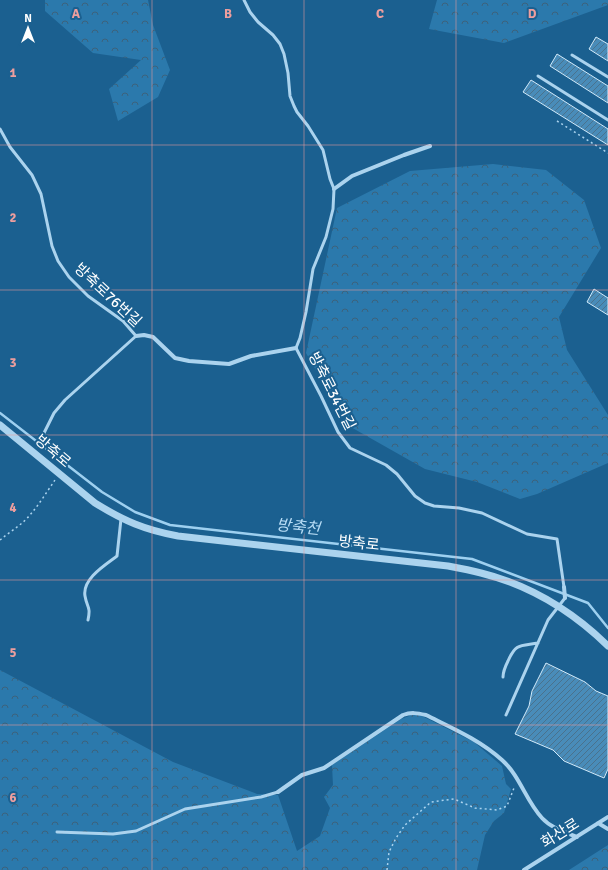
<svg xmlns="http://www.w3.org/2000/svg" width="608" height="870" font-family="Signika,'Noto Sans KR',sans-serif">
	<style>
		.forest { fill: url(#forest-crowns) }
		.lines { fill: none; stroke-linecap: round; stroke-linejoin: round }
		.stream { stroke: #9ed0f0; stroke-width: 2.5 }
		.building { fill: url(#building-hatch); stroke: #d1eafa }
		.path { stroke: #abd3ee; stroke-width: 1.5; stroke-dasharray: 2 3; stroke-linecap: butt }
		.service { stroke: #abd3ee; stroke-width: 3 }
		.minor { stroke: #abd3ee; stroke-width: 4 }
		.tertiary { stroke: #abd3ee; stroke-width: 7 }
		.grid { fill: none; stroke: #ed9e9e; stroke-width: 1; stroke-opacity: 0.55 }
		.labels { text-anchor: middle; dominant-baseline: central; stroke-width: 4; stroke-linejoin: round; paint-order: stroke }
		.street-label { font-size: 15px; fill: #fff; stroke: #1b6090 }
		.water-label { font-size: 16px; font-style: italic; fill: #b7dcf5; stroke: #1b6090 }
		.grid-label { font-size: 13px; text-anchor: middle; font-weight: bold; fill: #ed9e9e; stroke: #1b6090; stroke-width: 4; stroke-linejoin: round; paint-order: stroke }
	</style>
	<defs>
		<pattern id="forest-crowns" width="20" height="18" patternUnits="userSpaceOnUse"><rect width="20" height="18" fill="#2b79ac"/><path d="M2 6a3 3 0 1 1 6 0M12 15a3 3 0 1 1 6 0" fill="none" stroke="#3c627c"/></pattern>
		<pattern id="building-hatch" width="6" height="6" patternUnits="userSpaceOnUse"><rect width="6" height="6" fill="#498cb9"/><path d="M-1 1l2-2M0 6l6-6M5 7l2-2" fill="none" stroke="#4a728d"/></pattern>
	</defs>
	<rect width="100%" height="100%" fill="#1b6090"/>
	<!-- forest -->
	<path class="forest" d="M45,0h103l5,25 17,45 -12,27 -40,24 -9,-32 32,-29 -48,-7 -48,-42z
		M437,0h171v5l-104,38 -75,-14z
		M493,164l53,6 38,30 17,48 -42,69 8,33 41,65v48l-71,31 -17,5 -43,-17 -52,-13 -76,-43 -43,-73 31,-145 73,-37z
		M0,670l173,92 84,32 21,1 19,56 23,-15 10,-28 -6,-11 9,-12 -1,-20 69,-46 11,-4h8l54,27 28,24 4,18 5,5 -7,24 -10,8 -9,14 -8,35h-477z
		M608,845v25h-39z"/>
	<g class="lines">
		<!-- stream -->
		<path class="stream" d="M0,413l102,79 33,20 35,13 302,34 116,44 20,25"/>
	</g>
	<!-- building -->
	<path class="building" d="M596,37l12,7v17l-19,-12z
		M557,54l51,32v17l-58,-37z
		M531,80l77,49v16l-85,-53z
		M594,289l14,9v17l-21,-13z
		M546,663l39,19 11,9 12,5v73l-4,9 -40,-17 -11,-11 -38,-16 14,-28 3,-15z"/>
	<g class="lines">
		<!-- path -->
		<path class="path" d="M557,121l51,32
			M0,540c7,-6 15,-11 22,-17 12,-10 24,-30 33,-43
			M387,870l2,-18 7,-14 9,-13 26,-23 23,-3 21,9 22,2 10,-4 7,-18"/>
		<!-- service -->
		<path class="service" d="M244,0l6,12 8,10 15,13 7,9 4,10 4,19 2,23 4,10 3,6 11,14 15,24 7,29 4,10 -1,20 -7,28 -13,32 -7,43 -6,26 -4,10 25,48 17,36 12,16 36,17 11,9 18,22 10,7 9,3 25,2 23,5 45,21 30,5 7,48
			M572,55l36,22
			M538,76l70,44
			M0,129l10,18 22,28 9,19 11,52 6,15 11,16 19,19 35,25 13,15 -71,64 -11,13 -13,26
			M88,620c3,-14 -1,-12 -3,-24 -3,-17 20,-31 32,-40l4,-37
			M503,677c0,-6 2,-10 5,-16 8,-18 12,-15 30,-18
			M506,715l42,-95 17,-22
			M57,832l56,2 23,-3 49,-22 76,-12 17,-5"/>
		<!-- minor -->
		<path class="minor" d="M334,189l18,-13 52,-21 26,-9
			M136,336l8,-1 9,2 22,21 14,3 40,3 22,-8 45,-8
			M38,446l3,-7
			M564,587l1,11
			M278,792l24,-17 22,-7 79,-53c8,-3 14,-2 23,0 26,13 54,25 76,45 18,16 24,41 40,58 9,10 23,14 35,19
			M598,823l10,6
			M524,870l84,-53"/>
		<!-- tertiary -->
		<path class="tertiary" d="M0,425l95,78c29,18 50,27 83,33l270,30c11,2 22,4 33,7 48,12 92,39 127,73"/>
	</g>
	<!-- grid -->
	<path class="grid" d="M152,0v870M304,0v870M456,0v870M0,145h608M0,290h608M0,435h608M0,580h608M0,725h608"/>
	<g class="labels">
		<!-- street labels -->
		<g class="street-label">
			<text transform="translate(108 295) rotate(43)">방축로76번길</text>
			<text transform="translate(332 391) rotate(63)">방축로34번길</text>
			<text transform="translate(53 451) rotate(40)">방축로</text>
			<text transform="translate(359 543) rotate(6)">방축로</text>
			<text transform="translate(560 833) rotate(-32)">화산로</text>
		</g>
		<!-- water labels -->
		<g class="water-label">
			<text transform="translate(298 527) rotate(6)">방축천</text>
		</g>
	</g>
	<g class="grid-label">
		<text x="76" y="18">A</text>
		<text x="228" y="18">B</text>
		<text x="380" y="18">C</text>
		<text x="532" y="18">D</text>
		<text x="13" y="77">1</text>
		<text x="13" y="222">2</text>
		<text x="13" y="367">3</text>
		<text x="13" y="512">4</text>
		<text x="13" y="657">5</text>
		<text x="13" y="802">6</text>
	</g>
	<!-- north arrow -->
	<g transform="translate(28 28)" stroke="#1b6090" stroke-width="3" paint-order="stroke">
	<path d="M0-3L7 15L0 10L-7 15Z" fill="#ffffff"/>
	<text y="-6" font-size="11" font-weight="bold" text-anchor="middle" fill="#ffffff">N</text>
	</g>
</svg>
